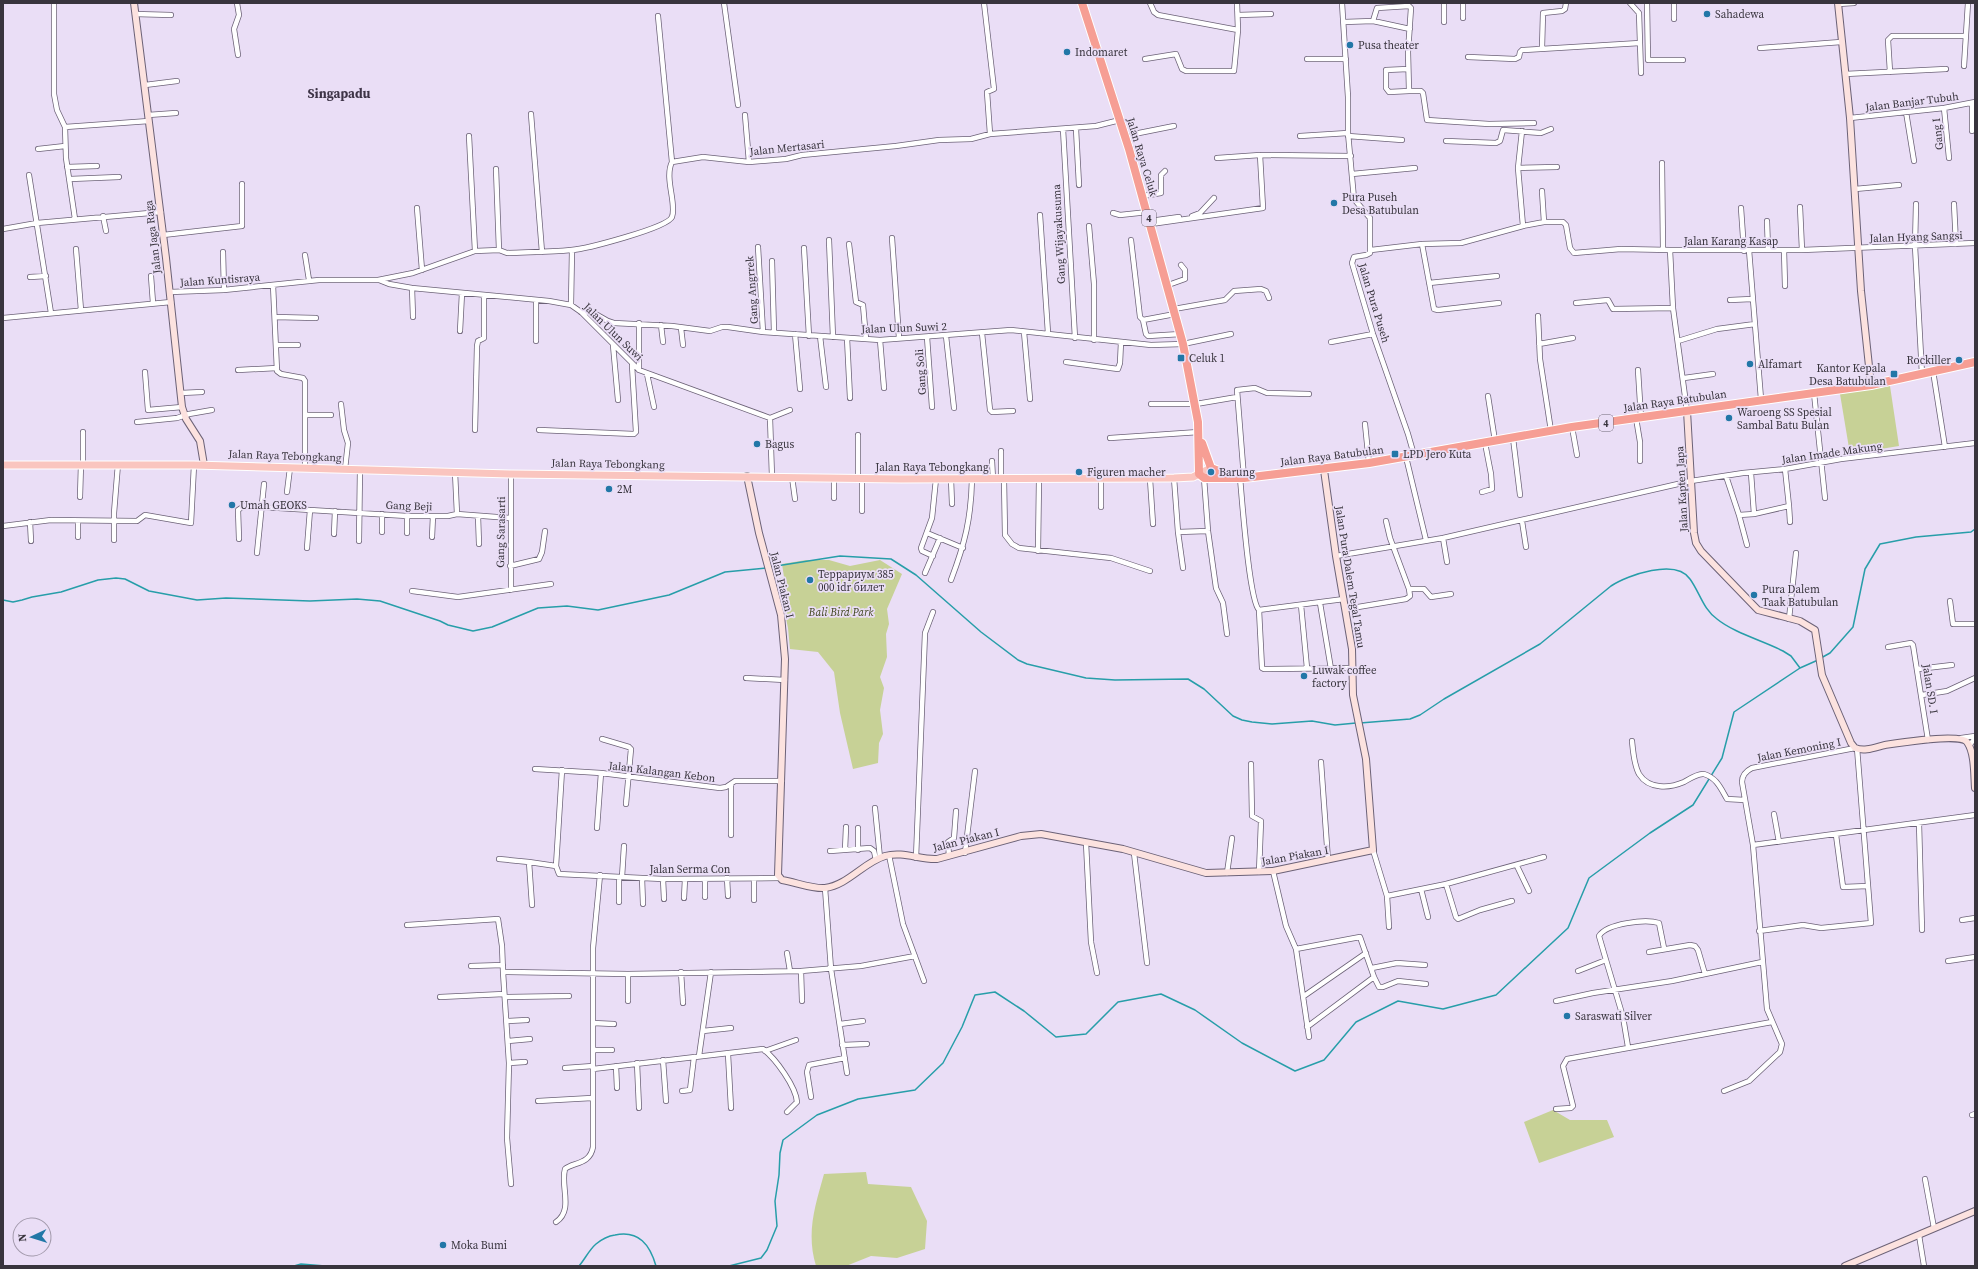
<svg xmlns="http://www.w3.org/2000/svg" width="1978" height="1269" font-family="'Source Serif 4',serif">
	<style>
		.green { fill: #c7d196 }
		.lines { fill: none; stroke-linecap: round; stroke-linejoin: round }
		.stream { stroke: #279ea9; stroke-width: 1.5 }
		.street-casing { stroke: #6c6277; stroke-width: 6 }
		.secondary-casing { stroke: #6c6277; stroke-width: 8 }
		.primary-casing { stroke: #fff; stroke-width: 9 }
		.highway-casing { stroke: #fff; stroke-width: 10 }
		.street { stroke: #fff; stroke-width: 4.5 }
		.secondary { stroke: #fce2df; stroke-width: 6 }
		.primary { stroke: #fac5bf; stroke-width: 7 }
		.highway { stroke: #f69e94; stroke-width: 8 }
		.poi-dot { fill: #2277a7; stroke: #eadef6; stroke-width: 1.5 }
		.labels { text-anchor: middle; dominant-baseline: central; stroke-width: 3.5; stroke-linejoin: round; paint-order: stroke }
		.shield { fill: #eadef6; stroke: #6d6774; stroke-width: 1 }
		.shield-label { font-size: 10px; font-weight: bold; fill: #38343d }
		.poi-label { font-size: 11px; fill: #38343d; stroke: #eadef6; text-anchor: start }
		.street-label { font-size: 11px; fill: #38343d; stroke: #eadef6 }
		.park-label { font-size: 11px; font-style: italic; fill: #3d431a; stroke: #eadef6 }
		.quarter-label { font-size: 13px; font-weight: bold; fill: #3d3346; stroke: #eadef6 }
	</style>
	<rect width="100%" height="100%" fill="#eadef6"/>
	<!-- green -->
	<path class="green" d="M1890,386l9,60 -49,8 -10,-60z
		M806,560h23l21,6 30,-6 22,14 -15,35 2,15 -3,10 1,23 -7,20 4,11 -4,22 3,24 -4,9 -1,20 -25,6 -13,-56 -6,-41 -16,-20 -28,-3 -2,-21 -10,-49 6,-2 -2,-13z
		M1553,1110l17,10h37l7,17 -75,26 -15,-41z
		M866,1172l2,12 43,3 16,34 -2,28 -28,9 -26,-2 -25,10h-30c-10,-33 -1,-60 8,-92z"/>
	<g class="lines">
		<!-- stream -->
		<path class="stream" d="M770,567l70,-11 51,3 25,16 65,57 37,28 9,4 59,14 29,2 73,-1 16,10 29,27 9,4 10,2 20,2 40,-3 23,4 21,-2
			M3,600l10,2 9,-2 10,-3 29,-5 37,-12 18,-2 9,1 24,12 48,9 29,-2 84,3 47,-2 23,2 60,20 8,4 25,6 19,-4 46,-19 29,-2 31,4 71,-15 56,-23 41,-4
			M1821,658l9,-5 23,-26 12,-58 15,-25 36,-7 55,-5 4,-3
			M1360,723l50,-4 10,-4 24,-16 96,-55 71,-58c17,-11 65,-28 79,-7 10,14 13,30 27,40 17,14 47,22 66,32l8,5 9,12
			M294,1266l7,-2 24,2
			M579,1266c6,-7 10,-16 17,-22 6,-5 12,-8 19,-9 24,-5 35,10 41,31
			M729,1266l32,-8 6,-8 10,-24 -2,-25 4,-26 1,-22 3,-13 34,-25 41,-16 57,-9 28,-27 19,-36 13,-32 20,-3 29,19 32,26 30,-3 32,-32 43,-8 34,16 47,33 53,28 29,-11 32,-38 42,-21 45,8 53,-14 72,-67 21,-50 61,-45 43,-28 29,-47 12,-46 66,-44 18,-8"/>
		<!-- street casing -->
		<g class="street-casing">
			<path id="street" d="M54,3v91l3,16 8,17 1,31 9,61
				M237,3l2,12 -5,14 4,26
				M724,3l14,102
				M984,3l10,86 -7,3 3,42
				M1150,3l4,9 4,3 80,15
				M1342,3l6,94v36l6,66 16,19v35l-4,2 -12,2 -2,6 21,71 35,100 6,21
				M1444,3v19
				M1463,3v15
				M1630,3l9,10 2,60
				M1647,3l1,57h35
				M1838,4l16,-1
				M135,14l36,1
				M1238,15l33,-1
				M1674,19v-16
				M1373,21l4,-13 32,-2 2,2 -3,44 1,39h12l2,2 4,27 62,4 45,-1
				M1344,22l29,-1 37,8
				M1542,48l1,-35 19,-2 3,-2 1,-6
				M1760,48l81,-6
				M1468,57l47,2 4,-2 1,-5 2,-2 118,-7
				M1145,59l31,-5 6,15 4,2h48l4,-41 -1,-27
				M1307,59h39
				M1964,66l4,-63
				M1408,69l-22,1v18l3,4 20,-1
				M1890,72l-2,-32 4,-4h73
				M1845,74l101,-5
				M145,85l32,-4
				M1972,103v28
				M1944,108l5,50
				M1906,112l8,49
				M531,114l11,138
				M148,115l28,-2
				M745,115l4,47
				M1850,118l94,-10 31,-6
				M65,127l84,-6
				M1063,129l12,209
				M1076,129l3,56
				M1522,131l-4,37 5,58
				M469,136l6,115
				M1300,136l48,-3
				M1348,136l54,4
				M1126,138l13,-5 35,-7
				M1446,141l50,2 4,-2 3,-11 38,3 10,-4
				M38,149l27,-3
				M1217,158l43,-3
				M672,162l31,-5 46,5 37,-3 16,-4 94,-9 43,-6 32,-1 19,-5 106,-8 24,-6
				M1662,163l1,86
				M67,167l30,-1
				M1518,168l39,-1
				M496,169l3,81
				M1352,174l63,-6
				M29,175l22,138
				M70,179l49,-2
				M1855,189l44,-4
				M1542,191l2,31
				M1143,196l18,-3v-18l4,-4
				M1916,204l-1,42 7,128
				M1954,204l2,40
				M1800,207l2,43
				M417,208l5,62
				M1741,208l3,43
				M1113,213l7,2 28,-3
				M1040,215l8,118
				M103,216l3,15
				M1192,216l8,-3 14,-15
				M1150,221l29,-4
				M1767,221l1,28
				M1151,224l112,-16 -3,-53 91,1
				M1089,226l5,58v56
				M3,229l34,-6 124,-11
				M163,235l79,-9v-42
				M892,238l7,100
				M829,240l4,97
				M1131,240l9,77 3,3 32,-6
				M849,244l7,58 7,3 3,34
				M1422,244l12,65 4,1 61,-7
				M758,247l5,85
				M804,248l5,88
				M76,249l5,61
				M1371,250l51,-6 39,-1 62,-17 21,-4h19l3,3 4,23 4,5 47,-4 49,1
				M1749,250l12,149
				M1784,250l1,36
				M223,252l1,38
				M305,255l4,25
				M772,261l2,71
				M151,276l2,27
				M30,277l16,-1
				M379,280l10,4 23,4 137,13 22,4 10,7 58,58 131,48
				M1429,283l68,-7
				M1171,284l14,-5v-9l-4,-5
				M273,285l4,86 4,3 22,4 2,3v87
				M412,288l1,29
				M170,292l54,-2 95,-10h59l35,-7 62,-22 24,-1 8,3c21,-1 43,-1 64,-3 15,-1 96,-22 101,-33 5,-13 -8,-39 0,-55l-14,-146
				M536,300v41
				M1730,300l22,-1
				M1576,303l32,-3 5,9 60,-1
				M571,305l1,-55
				M1174,309l51,-9 9,-9 27,-2 5,2 3,7
				M581,312c20,-1 18,8 33,11l58,3 38,5 12,-4h6l35,5 117,8 131,-10 140,15 32,-1 48,-10
				M1538,316l2,43 11,72
				M275,317l41,1
				M3,318l168,-16
				M1143,320l3,14 2,2 33,-2
				M639,323v47
				M661,325l2,17
				M681,328l2,17
				M460,331l2,-38
				M1024,332l6,67
				M982,333l8,77 2,2 21,-1
				M795,334l5,55
				M820,336l6,51
				M946,336l8,72
				M927,337l5,70
				M847,338l3,60
				M880,340l4,48
				M1678,341l39,-12 38,-5
				M1331,342l42,-8
				M1539,344l34,-6
				M276,345h22
				M613,345l5,55
				M1066,362l52,7 2,-6 1,-21
				M238,370l39,-2
				M1638,370l3,48
				M1933,371l12,76
				M145,372l3,38 34,-3
				M647,374l7,33
				M1684,378l29,-4
				M181,393l21,-1
				M1814,393l11,105
				M1488,396l7,45
				M341,404l3,26 4,13 -3,26
				M1151,404h45l41,-7
				M1687,411l-14,-103 -3,-58h132l173,-7
				M306,415h25
				M770,418l2,59
				M770,418l20,-8
				M1636,418l4,24v19
				M137,422l40,-4 12,-4 23,-4
				M1365,424l4,39
				M1572,427l5,28
				M475,430l2,-84 1,-5 6,-3v-42
				M539,430l95,4 2,-2 -4,-67
				M83,432v32
				M1110,438l89,-6
				M1513,438l7,57
				M1406,457l20,83
				M992,461l1,18
				M455,472l2,42
				M1751,473l3,41
				M1726,476l13,39 15,-1 35,-8 -4,-37
				M792,477l3,22
				M834,477v21
				M858,478v-43
				M1174,478l4,54 5,36
				M1204,478l4,53 8,57 7,15 4,31
				M1240,478c2,20 9,122 19,132l3,58 2,1 89,-1
				M1244,478l-7,-88 18,-2 12,5 42,1
				M951,479l1,25
				M1001,479v-28
				M1004,479l1,56 7,9 7,4 92,10 39,13
				M1101,479v28
				M1150,479l3,45
				M287,492l3,-24
				M1482,492l10,-3 -1,-15 -6,-31
				M80,497l1,-33
				M1789,506l1,16
				M862,511v-33
				M382,514v18
				M1739,515l8,30
				M478,516l1,28
				M1522,521l4,26
				M30,522l1,19
				M3,526l48,-6 86,1 8,-6 46,8 3,-58
				M1178,532l30,-1
				M407,533v-17
				M927,533l36,15
				M334,534l1,-23
				M78,537v-16
				M432,537l1,-21
				M1443,538l4,24
				M239,539l-1,-29 6,-4 163,10h41l9,-2 53,4
				M114,540v-27l4,-49
				M359,541l1,-72
				M307,548l3,-38
				M1038,551l1,-72
				M257,553l7,-69
				M933,556l-11,-5 -1,-3 11,-30 4,-39
				M1336,556l107,-18 248,-57 52,-8 42,-4 56,-10 134,-16
				M510,566l29,-7 3,-7 3,-21
				M925,573l15,-35
				M951,580c14,-37 20,-61 21,-101
				M1409,589h15l7,8 20,-3
				M511,590v-116
				M412,591l46,6 93,-13
				M1950,601l3,23h22
				M1320,603l11,66
				M1301,605l6,63
				M1346,609l60,-10 4,-3 -1,-7 -19,-51 -4,-17
				M1259,610l85,-11
				M1789,619l7,-66
				M1888,647l23,-4 2,2 15,95
				M1918,669l34,-4
				M746,678l39,2
				M1922,695l25,-4 28,-13
				M1961,738l14,-2
				M602,739l27,8 2,2 -5,55
				M1632,741c1,10 2,24 7,33 10,16 31,14 45,8 5,-3 14,-9 20,-8 13,4 17,15 23,25l18,1
				M1969,746l6,-8
				M1321,762l7,98
				M1251,764l1,52 9,5 -2,51
				M535,769l66,4 119,15 6,-1 9,-6h47
				M562,770l-6,96 3,8 104,5 117,-1
				M731,784v51
				M875,808l5,50
				M1774,814l5,28
				M1919,823l3,107
				M597,828l4,-55
				M858,828v22
				M1836,835l7,52 25,-1
				M1086,843l5,99 6,31
				M1753,845l222,-30
				M845,850l1,-23
				M1373,850l14,46 2,31
				M830,851l40,-3 4,3 2,9
				M965,853l10,-82
				M1134,853l13,110
				M889,855l14,69 21,57
				M949,856l-1,-14 6,-4 2,-27
				M916,858l9,-225 8,-21
				M499,859l30,3
				M1517,866l12,25
				M1273,871l13,55 10,23 13,88
				M1227,873l5,-35
				M622,877l2,-31
				M642,878l1,26
				M727,878l1,18
				M663,879l1,20
				M705,879v18
				M754,879v21
				M1446,884l10,33 2,2 22,-9 32,-9
				M825,888l6,81 16,104
				M1421,889l7,28
				M1387,896l59,-12 98,-27
				M684,898l1,-19
				M619,902v-25
				M532,905l-3,-43 27,4
				M1962,920l13,-2
				M407,925l91,-6 4,27 1,26
				M1759,931l44,-6 18,3 50,-5 -14,-175
				M1296,949l64,-12 14,40 5,10h4l15,-6 28,3
				M1649,952l41,-7 5,1 3,4 7,24
				M787,953l3,18
				M1606,960l-7,-24c8,-13 47,-17 60,-13l5,25
				M1948,961l27,-4
				M471,966l32,-1
				M1372,968l25,-5 28,2
				M801,971l1,30
				M1578,971l28,-11 17,57 5,30
				M681,972l2,31
				M628,974v27
				M1304,996l62,-43
				M440,997l64,-3
				M505,997l64,-1
				M1556,1001l37,-8 79,-12 90,-19
				M507,1021l20,-1
				M593,1023l21,1
				M840,1024l23,-3
				M1307,1027l67,-50
				M703,1031l28,-3
				M508,1041l22,-2
				M842,1045l25,-1
				M594,1050h18
				M765,1051l31,-11
				M728,1054l3,54
				M699,1056l12,-84
				M663,1060l3,41
				M509,1063l16,-1
				M637,1063l2,45
				M616,1066l1,22
				M565,1068l28,-2
				M593,1069l170,-20c13,10 33,38 34,53l-10,10
				M682,1091l8,-1 4,-33
				M1724,1091l25,-10 31,-29 2,-8 -15,-35 -14,-164 -11,-63c0,-7 4,-11 10,-14l103,-20
				M811,1097l-4,-25 2,-7 36,-7
				M538,1101l54,-3
				M1556,1109l15,-1 2,-2 -10,-40 4,-7 205,-37
				M1972,1115l3,-1
				M1925,1179l9,49
				M511,1184l-4,-46 2,-75 -6,-91 125,2 173,-3 60,-5 54,-10
				M556,1222c18,-12 4,-36 9,-53 8,-7 25,-4 28,-22v-199l7,-73
				M1919,1235l5,31"/>
		</g>
		<!-- secondary casing -->
		<g class="secondary-casing">
			<path id="secondary" d="M134,3l32,255 16,149 4,12 14,22 4,24
				M1838,3l12,115 11,173 10,94
				M1687,411l7,122 2,10 5,8 57,59 42,11 15,9 7,45 29,68 4,5c10,4 21,-1 30,-3 13,-2 76,-12 82,-3 8,11 7,33 8,46
				M747,476l12,57 22,82 4,44 -7,216 4,5c13,2 30,9 43,8 23,-3 39,-26 60,-32 18,-5 35,4 52,3l84,-23 20,-2 82,15 83,24 67,-2 100,-21 -7,-91 -13,-64 -1,-46 -16,-93 -12,-86
				M1845,1266l130,-55"/>
		</g>
		<!-- primary casing -->
		<g class="primary-casing">
			<path id="primary" d="M3,465h191l317,9 390,5 273,-1 19,-1 18,-9"/>
		</g>
		<!-- highway casing -->
		<g class="highway-casing">
			<path id="highway" d="M1082,3l47,146 54,195 15,78 1,52 5,4h40l125,-15 203,-36 299,-42 104,-23
				M1202,443l9,25 20,8"/>
		</g>
		<!-- street -->
		<use href="#street" class="street"/>
		<!-- secondary -->
		<use href="#secondary" class="secondary"/>
		<!-- primary -->
		<use href="#primary" class="primary"/>
		<!-- highway -->
		<use href="#highway" class="highway"/>
	</g>
	<!-- markers -->
	<g class="poi-dot">
		<circle cx="1707" cy="14" r="4"/>
		<circle cx="1350" cy="45" r="4"/>
		<circle cx="1067" cy="52" r="4"/>
		<circle cx="1334" cy="203" r="4"/>
		<rect x="1177" y="354" width="8" height="8" rx="2"/>
		<circle cx="1959" cy="360" r="4"/>
		<circle cx="1750" cy="364" r="4"/>
		<rect x="1890" y="370" width="8" height="8" rx="2"/>
		<circle cx="1729" cy="418" r="4"/>
		<circle cx="757" cy="444" r="4"/>
		<rect x="1391" y="450" width="8" height="8" rx="2"/>
		<circle cx="1079" cy="472" r="4"/>
		<circle cx="1211" cy="472" r="4"/>
		<circle cx="609" cy="489" r="4"/>
		<circle cx="232" cy="505" r="4"/>
		<circle cx="810" cy="580" r="4"/>
		<circle cx="1754" cy="595" r="4"/>
		<circle cx="1304" cy="676" r="4"/>
		<circle cx="1567" cy="1016" r="4"/>
		<circle cx="443" cy="1245" r="4"/>
	</g>
	<g class="labels">
		<!-- shield labels -->
		<g class="shield">
			<rect x="1142" y="210" width="14" height="16" rx="3"/>
			<rect x="1599" y="415" width="14" height="16" rx="3"/>
		</g>
		<g class="shield-label">
			<text x="1149" y="218">4</text>
			<text x="1606" y="423">4</text>
		</g>
		<!-- poi labels -->
		<g class="poi-label">
			<text x="1715" y="14">Sahadewa</text>
			<text x="1358" y="45">Pusa theater</text>
			<text x="1075" y="52">Indomaret</text>
			<text x="1342" y="197">Pura Puseh<tspan x="1342" dy="13">Desa Batubulan</tspan></text>
			<text x="1189" y="358">Celuk 1</text>
			<text x="1951" y="360" text-anchor="end">Rockiller</text>
			<text x="1758" y="364">Alfamart</text>
			<text x="1886" y="368" text-anchor="end">Kantor Kepala<tspan x="1886" dy="13">Desa Batubulan</tspan></text>
			<text x="1737" y="412">Waroeng SS Spesial<tspan x="1737" dy="13">Sambal Batu Bulan</tspan></text>
			<text x="765" y="444">Bagus</text>
			<text x="1403" y="454">LPD Jero Kuta</text>
			<text x="1087" y="472">Figuren macher</text>
			<text x="1219" y="472">Barung</text>
			<text x="617" y="489">2M</text>
			<text x="240" y="505">Umah GEOKS</text>
			<text x="818" y="574">Террариум 385<tspan x="818" dy="13">000 idr билет</tspan></text>
			<text x="1762" y="589">Pura Dalem<tspan x="1762" dy="13">Taak Batubulan</tspan></text>
			<text x="1312" y="670">Luwak coffee<tspan x="1312" dy="13">factory</tspan></text>
			<text x="1575" y="1016">Saraswati Silver</text>
			<text x="451" y="1245">Moka Bumi</text>
		</g>
		<!-- street labels -->
		<g class="street-label">
			<text transform="translate(1912 102) rotate(-7)">Jalan Banjar Tubuh</text>
			<text transform="translate(1938 134) rotate(-96)">Gang I</text>
			<text transform="translate(787 148) rotate(-6)">Jalan Mertasari</text>
			<text transform="translate(1142 157) rotate(73)">Jalan Raya Celuk</text>
			<text transform="translate(1059 234) rotate(-93)">Gang Wijayakusuma</text>
			<text transform="translate(153 237) rotate(-97)">Jalan Jaga Raga</text>
			<text transform="translate(1916 237) rotate(-2)">Jalan Hyang Sangsi</text>
			<text x="1731" y="241">Jalan Karang Kasap</text>
			<text transform="translate(220 280) rotate(-4)">Jalan Kuntisraya</text>
			<text transform="translate(752 290) rotate(-94)">Gang Angrrek</text>
			<text transform="translate(1374 303) rotate(73)">Jalan Pura Puseh</text>
			<text transform="translate(904 328) rotate(-2)">Jalan Ulun Suwi 2</text>
			<text transform="translate(613 332) rotate(44)">Jalan Ulun Suwi</text>
			<text transform="translate(921 372) rotate(-94)">Gang Soli</text>
			<text transform="translate(1675 401) rotate(-8)">Jalan Raya Batubulan</text>
			<text transform="translate(1832 453) rotate(-8)">Jalan Imade Makung</text>
			<text transform="translate(285 456) rotate(2)">Jalan Raya Tebongkang</text>
			<text transform="translate(1332 456) rotate(-7)">Jalan Raya Batubulan</text>
			<text transform="translate(608 464) rotate(1)">Jalan Raya Tebongkang</text>
			<text x="932" y="467">Jalan Raya Tebongkang</text>
			<text transform="translate(1682 489) rotate(-93)">Jalan Kapten Japa</text>
			<text transform="translate(409 506) rotate(2)">Gang Beji</text>
			<text transform="translate(501 532) rotate(-89)">Gang Sarasarti</text>
			<text transform="translate(1350 577) rotate(81)">Jalan Pura Dalem Tegal Tamu</text>
			<text transform="translate(782 585) rotate(76)">Jalan Piakan I</text>
			<text transform="translate(1930 689) rotate(81)">Jalan SD. I</text>
			<text transform="translate(1799 750) rotate(-11)">Jalan Kemoning I</text>
			<text transform="translate(662 772) rotate(7)">Jalan Kalangan Kebon</text>
			<text transform="translate(966 840) rotate(-14)">Jalan Piakan I</text>
			<text transform="translate(1295 856) rotate(-10)">Jalan Piakan I</text>
			<text x="690" y="869">Jalan Serma Con</text>
		</g>
		<!-- park labels -->
		<g class="park-label">
			<text x="841" y="612">Bali Bird Park</text>
		</g>
		<!-- quarter labels -->
		<g class="quarter-label">
			<text x="339" y="93">Singapadu</text>
		</g>
	</g>
	<!-- border -->
	<rect width="1978" height="1269" fill="none" stroke="#38343d" stroke-width="8"/>
	<!-- north arrow -->
	<g transform="translate(32 1237) rotate(266)"><circle r="19" fill="#eadef6" stroke="#a39aac"/>
	<path d="M0-3L7 15L0 10L-7 15Z" fill="#2277a7"/>
	<text y="-6" font-size="11" font-weight="bold" text-anchor="middle" fill="#38343d">N</text>
	</g>
</svg>
